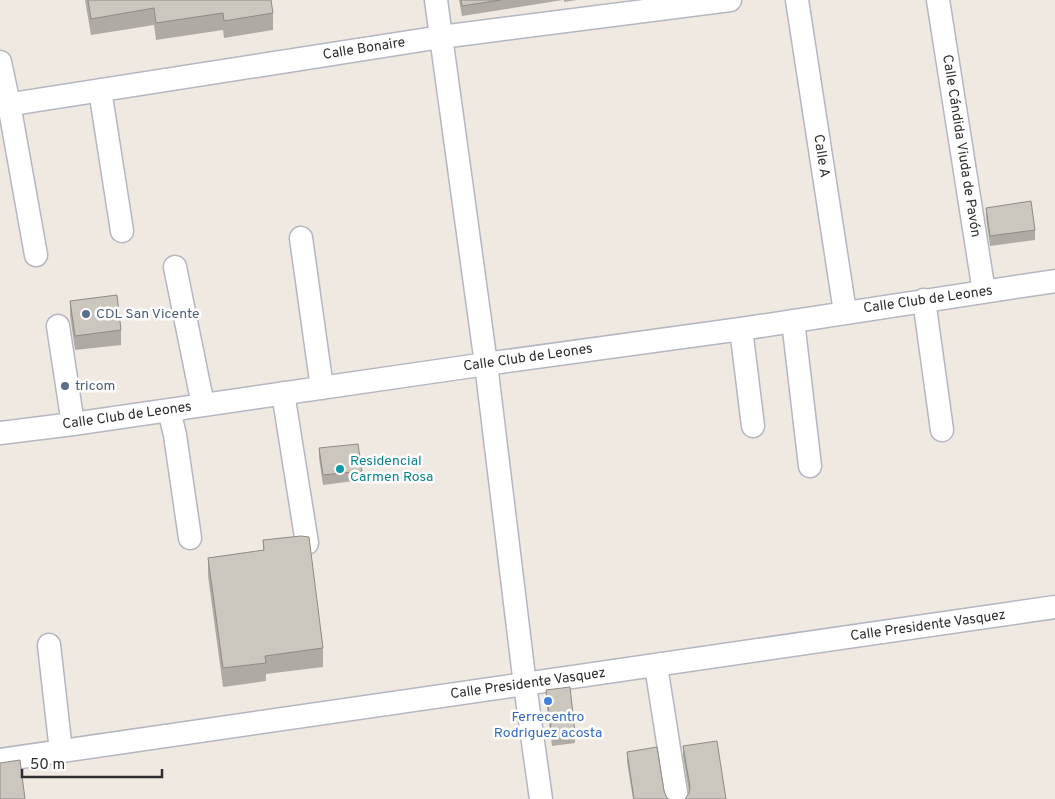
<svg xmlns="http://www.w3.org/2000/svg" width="1055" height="799" font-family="Overpass,sans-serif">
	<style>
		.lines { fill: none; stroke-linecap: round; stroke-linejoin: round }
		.minor-casing { stroke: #b4b7c1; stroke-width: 25 }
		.minor { stroke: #fff; stroke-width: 22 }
		.wall { fill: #afaba4 }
		.building { fill: #cbc7bf; stroke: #8e8b86 }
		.service-dot { fill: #5c6f8a; stroke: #fff; stroke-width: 2 }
		.culture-dot { fill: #0f9aa8; stroke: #fff; stroke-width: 2 }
		.shop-dot { fill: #3f7fe0; stroke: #fff; stroke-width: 2 }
		.labels { text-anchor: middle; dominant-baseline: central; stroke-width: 5; stroke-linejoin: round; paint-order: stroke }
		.street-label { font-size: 14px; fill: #2e2e2e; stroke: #fff }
		.service-label { font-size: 14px; fill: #4e5e75; stroke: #fff; text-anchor: start }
		.culture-label { font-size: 14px; fill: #0d838f; stroke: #fff; text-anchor: start }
		.shop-label { font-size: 14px; fill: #366cbe; stroke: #fff }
	</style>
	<rect width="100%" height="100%" fill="#efe9e1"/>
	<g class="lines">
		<!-- minor casing -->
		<g class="minor-casing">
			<path id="minor" d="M436,0l50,364 39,321 16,114
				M797,0l48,312
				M938,0l46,292
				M0,62l9,42 27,151
				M100,90l22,141
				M0,106l441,-69 289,-37
				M301,238l21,150
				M175,267l28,138
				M924,300l18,130
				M793,321l17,145
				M58,326l15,98
				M741,329l12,97
				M283,393l24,150
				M169,410l6,25 15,103
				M0,433l73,-9 413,-60 255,-35 314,-48
				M49,645l12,106
				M656,666l21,133
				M0,760l1055,-153"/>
		</g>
		<!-- minor -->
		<use href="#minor" class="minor"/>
	</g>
	<!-- wall -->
	<path class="wall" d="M85,0h186l2,13v17l-49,8 -1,-8 -67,10 -2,-15 -63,10z
		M459,0h104l-101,16z
		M564,0h13l-13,2z
		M986,208l49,22v10l-45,6 -4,-29z
		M70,301l51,29v15l-46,5 -5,-35z
		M319,448l43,23v9l-39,5 -4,-27z
		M263,540l60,108v19l-57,7v7l-43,6 -15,-111v-18l55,-7z
		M546,690l29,43v10l-23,3 -6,-46z
		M683,746l43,53 -37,-6 -6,-37z
		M627,752l37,39 3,7 2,1h-36l-6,-37z"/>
	<!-- building -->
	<path class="building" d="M88,0h183l2,13 -49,8 -1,-8 -67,10 -2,-15 -63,11z
		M461,0h40l-39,6z
		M1031,201l4,29 -45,6 -4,-28z
		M117,295l4,35 -46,6 -5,-35z
		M358,444l4,27 -39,4 -4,-27z
		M301,536l8,1 14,111 -58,8 1,7 -43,5 -15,-110 56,-8 -1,-10z
		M570,687l5,46 -23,3 -6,-46z
		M717,741l9,58h-41l4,-6 1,-6 -7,-41z
		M657,747l7,44 3,7 2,1h-35l-7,-47z
		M20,760l5,39h-25v-36z"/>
	<!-- markers -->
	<g class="service-dot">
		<circle cx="86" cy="314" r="5"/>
		<circle cx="65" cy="386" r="5"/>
	</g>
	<circle class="culture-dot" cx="340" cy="469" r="5"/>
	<circle class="shop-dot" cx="548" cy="701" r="5"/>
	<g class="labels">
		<!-- street labels -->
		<g class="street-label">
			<text transform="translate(364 49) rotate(-9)">Calle Bonaire</text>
			<text transform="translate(961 146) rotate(81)">Calle Cándida Viuda de Pavón</text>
			<text transform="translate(821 156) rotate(81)">Calle A</text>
			<text transform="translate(928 300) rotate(-8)">Calle Club de Leones</text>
			<text transform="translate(528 358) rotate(-8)">Calle Club de Leones</text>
			<text transform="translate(127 416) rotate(-8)">Calle Club de Leones</text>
			<text transform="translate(928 626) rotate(-8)">Calle Presidente Vasquez</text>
			<text transform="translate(528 684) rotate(-8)">Calle Presidente Vasquez</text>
		</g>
		<!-- service labels -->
		<g class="service-label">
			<text x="96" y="314">CDL San Vicente</text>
			<text x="75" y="386">tricom</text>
		</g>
		<!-- culture labels -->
		<g class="culture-label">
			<text x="350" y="461">Residencial<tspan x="350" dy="16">Carmen Rosa</tspan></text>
		</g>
		<!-- shop labels -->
		<g class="shop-label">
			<text x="548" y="717">Ferrecentro<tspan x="548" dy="16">Rodriguez acosta</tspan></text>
		</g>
	</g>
	<!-- scale -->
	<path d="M22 769v8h140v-8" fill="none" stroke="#2e2e2e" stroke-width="2.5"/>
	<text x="30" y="769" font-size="15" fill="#2e2e2e" stroke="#ffffff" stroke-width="4" paint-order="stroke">50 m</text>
</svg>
